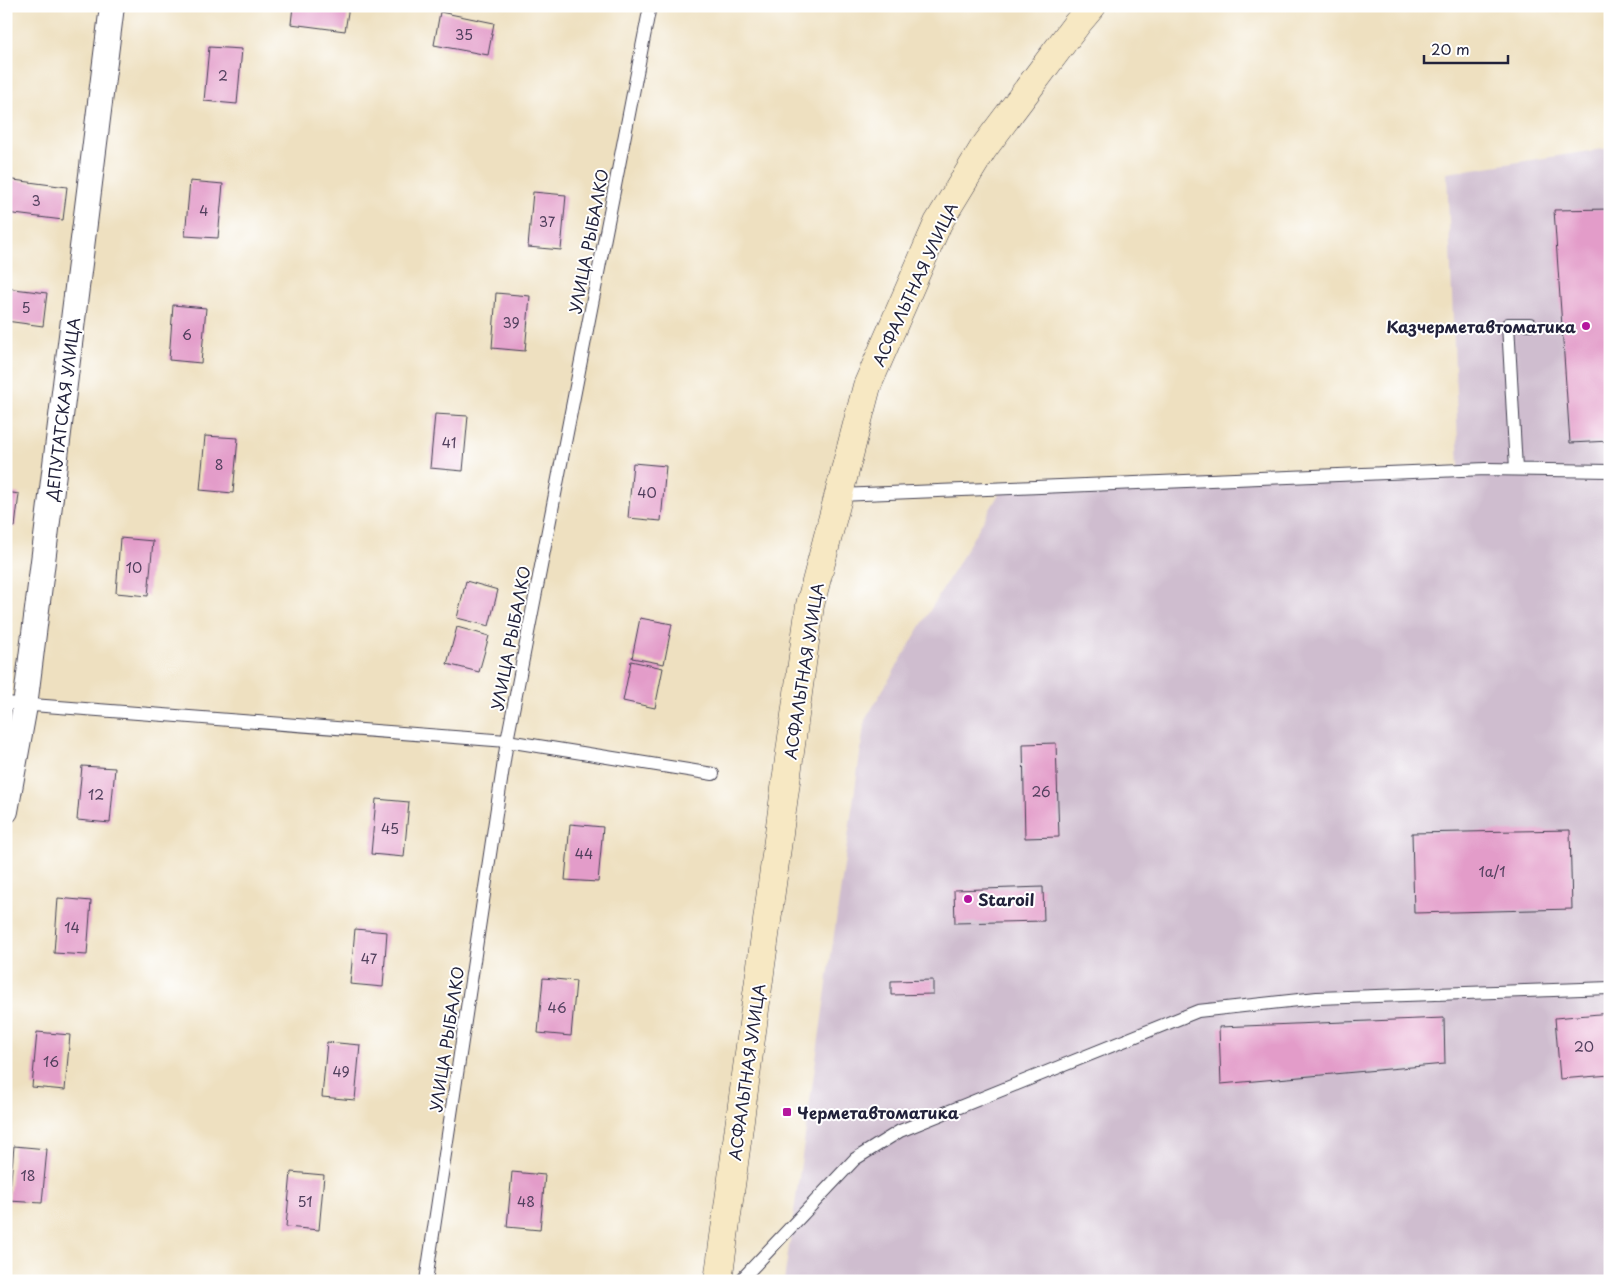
<svg xmlns="http://www.w3.org/2000/svg" width="1616" height="1287" font-family="'Playpen Sans',sans-serif">
	<style>
		.industrial { fill: #cfbdcf }
		.building { fill: #e39cc9 }
		.lines { fill: none; stroke-linecap: round; stroke-linejoin: round }
		.lane-casing { stroke: #413e4f; stroke-width: 14 }
		.street-casing { stroke: #413e4f; stroke-width: 26 }
		.secondary-casing { stroke: #413e4f; stroke-width: 29 }
		.lane { stroke: #fff; stroke-width: 12 }
		.street { stroke: #fff; stroke-width: 24 }
		.secondary { stroke: #f7e8c3; stroke-width: 28 }
		.poi-dot { fill: #b5179e; stroke: #fff; stroke-width: 2 }
		.labels { text-anchor: middle; dominant-baseline: central; stroke-width: 4; stroke-linejoin: round; paint-order: stroke }
		.number-label { font-size: 14px; fill: #52405e }
		.street-label { font-size: 16px; fill: #22223b; stroke: #fff }
		.poi-label { font-size: 16px; font-weight: bold; fill: #22223b; stroke: #fff; text-anchor: start }
	</style>
	<rect width="100%" height="100%" fill="#fff"/>
	<filter id="ink" filterUnits="userSpaceOnUse"><feTurbulence type="fractalNoise" baseFrequency=".02" numOctaves="2"/><feDisplacementMap in="SourceGraphic" scale="10" xChannelSelector="R" yChannelSelector="G"/><feConvolveMatrix kernelMatrix="1 2 1 2 8 2 1 2 1" color-interpolation-filters="sRGB"/></filter>
	<filter id="wash" filterUnits="userSpaceOnUse"><feTurbulence type="fractalNoise" baseFrequency=".0096" numOctaves="4" result="noise"/><feDisplacementMap in="SourceGraphic" scale="20" xChannelSelector="R" yChannelSelector="G"/><feGaussianBlur stdDeviation="1.12" result="paint"/><feColorMatrix in="noise" values="0 0 0 0 0 0 0 0 0 0 0 0 0 0 0 0 0 1.4 0 .05"/><feComposite in="paint" operator="in"/></filter>
	<g filter="url(#wash)">
		<rect width="100%" height="100%" fill="#eee0c0"/>
		<!-- industrial -->
		<path class="industrial" d="M1610,148v1133h-826l81,-561 137,-231 457,-21 -12,-295z"/>
		<g id="blocks">
			<!-- building -->
			<path class="building" d="M293,6h56l-4,25 -54,-7z
				M440,12l54,11 -6,32 -54,-10z
				M209,47l33,2 -5,55 -33,-3z
				M6,179l61,8 -4,33 -57,-7z
				M190,181l33,3 -5,54 -33,-2z
				M533,192l33,3 -5,55 -33,-3z
				M1610,209v232l-40,2 -16,-233z
				M6,288l41,5 -4,33 -37,-5z
				M496,293l34,3 -5,55 -33,-3z
				M173,305l33,3 -5,55 -32,-3z
				M435,414l33,2 -5,55 -33,-3z
				M205,436l33,2 -5,55 -33,-3z
				M633,463l33,3 -5,55 -33,-3z
				M6,492l13,2 -4,33 -9,-1z
				M120,538l33,3 -5,55 -32,-3z
				M466,581l32,9 -9,36 -32,-8z
				M640,618l32,6 -8,40 -32,-6z
				M457,627l32,9 -10,36 -32,-8z
				M631,661l32,7 -8,40 -32,-7z
				M1056,743l3,94 -34,1 -2,-94z
				M82,766l33,2 -5,55 -33,-3z
				M376,799l33,3 -5,55 -33,-3z
				M570,824l33,3 -5,55 -33,-2z
				M1570,830l2,79 -158,4 -2,-80z
				M1043,887l1,34 -89,2 -1,-33z
				M58,898l33,3 -4,54 -33,-2z
				M355,929l32,3 -4,55 -33,-3z
				M543,978l33,3 -5,55 -33,-3z
				M933,980v14l-42,1v-14z
				M1610,1013v62l-50,4 -5,-61z
				M1444,1018l1,46 -224,20 -2,-57z
				M37,1032l33,3 -5,55 -33,-3z
				M327,1042l33,3 -5,55 -33,-3z
				M14,1146l33,3 -5,54 -33,-2z
				M291,1172l33,3 -5,55 -33,-3z
				M512,1172l33,3 -5,55 -33,-3z"/>
		</g>
	</g>
	<g filter="url(#ink)">
		<use href="#blocks" fill-opacity="0" stroke="#413e4f" stroke-width="1"/>
		<g class="lines">
			<!-- lane casing -->
			<g class="lane-casing">
				<path id="lane" d="M1516,469l-8,-145h22
					M839,495l647,-26 124,2
					M6,703l501,38 206,33
					M426,1281l81,-540 143,-735
					M740,1281l115,-122 45,-28 298,-120 119,-13 293,-10"/>
			</g>
			<!-- street casing -->
			<g class="street-casing">
				<path id="street" d="M6,811l19,-105 87,-700"/>
			</g>
			<!-- secondary casing -->
			<g class="secondary-casing">
				<path id="secondary" d="M718,1281l92,-676 57,-219 71,-163 45,-74 93,-124 16,-19"/>
			</g>
			<!-- lane -->
			<use href="#lane" class="lane"/>
			<!-- street -->
			<use href="#street" class="street"/>
			<!-- secondary -->
			<use href="#secondary" class="secondary"/>
		</g>
	</g>
	<!-- markers -->
	<g class="poi-dot">
		<circle cx="1586" cy="326" r="5"/>
		<circle cx="968" cy="899" r="5"/>
		<rect x="782" y="1107" width="10" height="10" rx="2.5"/>
	</g>
	<g class="labels">
		<!-- number labels -->
		<g class="number-label">
			<text x="464" y="34">35</text>
			<text x="223" y="75">2</text>
			<text x="36" y="200">3</text>
			<text x="204" y="210">4</text>
			<text x="547" y="221">37</text>
			<text x="26" y="307">5</text>
			<text x="511" y="322">39</text>
			<text x="187" y="334">6</text>
			<text x="449" y="442">41</text>
			<text x="219" y="464">8</text>
			<text x="647" y="492">40</text>
			<text x="134" y="567">10</text>
			<text x="1041" y="791">26</text>
			<text x="96" y="794">12</text>
			<text x="390" y="828">45</text>
			<text x="584" y="853">44</text>
			<text x="1492" y="871">1а/1</text>
			<text x="72" y="927">14</text>
			<text x="369" y="958">47</text>
			<text x="557" y="1007">46</text>
			<text x="1584" y="1046">20</text>
			<text x="51" y="1061">16</text>
			<text x="341" y="1071">49</text>
			<text x="28" y="1175">18</text>
			<text x="305" y="1201">51</text>
			<text x="526" y="1201">48</text>
		</g>
		<!-- street labels -->
		<g class="street-label">
			<text transform="translate(588 241) rotate(-79)">УЛИЦА РЫБАЛКО</text>
			<text transform="translate(914 284) rotate(-65)">АСФАЛЬТНАЯ УЛИЦА</text>
			<text transform="translate(62 409) rotate(-83)">ДЕПУТАТСКАЯ УЛИЦА</text>
			<text transform="translate(510 638) rotate(-79)">УЛИЦА РЫБАЛКО</text>
			<text transform="translate(803 671) rotate(-81)">АСФАЛЬТНАЯ УЛИЦА</text>
			<text transform="translate(446 1039) rotate(-81)">УЛИЦА РЫБАЛКО</text>
			<text transform="translate(746 1072) rotate(-82)">АСФАЛЬТНАЯ УЛИЦА</text>
		</g>
		<!-- poi labels -->
		<g class="poi-label">
			<text x="1576" y="326" text-anchor="end">Казчерметавтоматика</text>
			<text x="978" y="899">Staroil</text>
			<text x="797" y="1112">Черметавтоматика</text>
		</g>
	</g>
	<!-- margin -->
	<rect width="1616" height="1287" fill="none" stroke="#fff" stroke-width="25"/>
	<!-- scale -->
	<path d="M1424 55v8h84v-8" fill="none" stroke="#22223b" stroke-width="2.5"/>
	<text x="1431" y="55" font-size="15" fill="#22223b" stroke="#ffffff" stroke-width="4" paint-order="stroke">20 m</text>
</svg>
